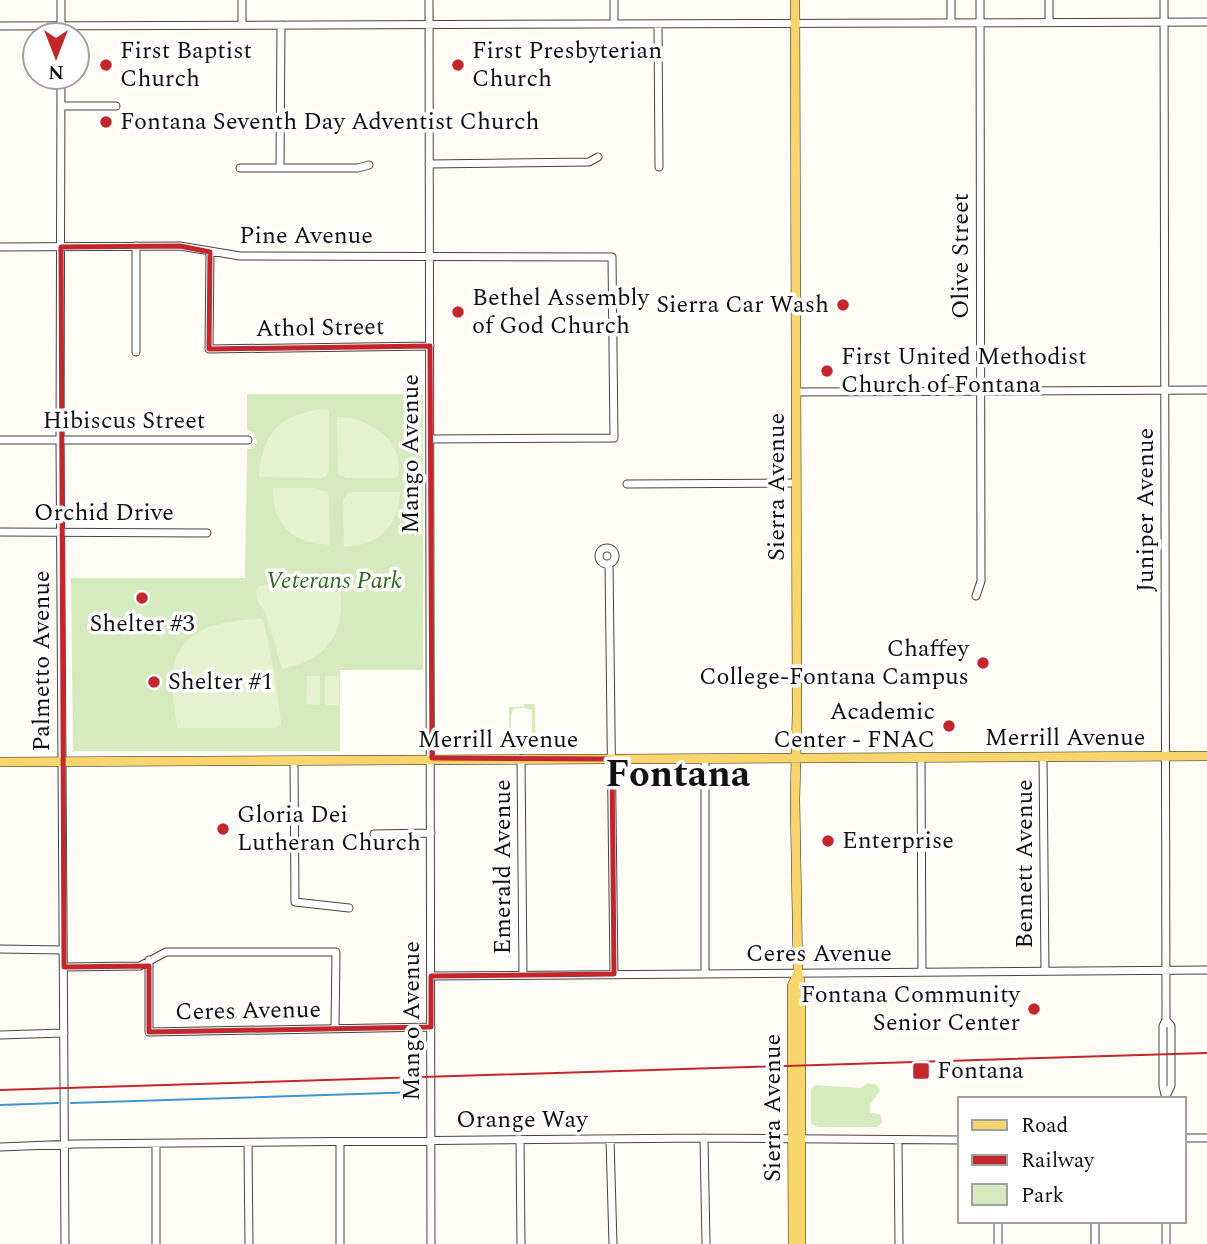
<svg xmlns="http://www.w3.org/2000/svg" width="1207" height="1244" font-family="Spectral,serif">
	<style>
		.green { fill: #d5ebbd; fill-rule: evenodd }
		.pitch { fill: #e6f2cf }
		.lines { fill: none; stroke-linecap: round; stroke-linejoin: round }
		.stream { stroke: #3f96cf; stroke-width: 2 }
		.minor-casing { stroke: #444; stroke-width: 9 }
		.major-casing { stroke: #222; stroke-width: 10 }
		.minor { stroke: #fff; stroke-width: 7 }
		.major { stroke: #f9d66b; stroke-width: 9 }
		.rail { stroke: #c4262e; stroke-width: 2 }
		.marked { fill: none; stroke: #c4262e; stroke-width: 5; stroke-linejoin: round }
		.poi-dot { fill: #c4262e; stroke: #fff; stroke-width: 2.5 }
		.labels { text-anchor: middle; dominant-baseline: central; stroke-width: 7; stroke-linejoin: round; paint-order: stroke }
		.poi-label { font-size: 24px; fill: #111; stroke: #fff; text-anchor: start }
		.street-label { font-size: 24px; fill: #111; stroke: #fff }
		.park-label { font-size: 24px; font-style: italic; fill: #2f6b1f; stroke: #fff }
		.town-label { font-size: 38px; font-weight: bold; fill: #111; stroke: #fff }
	</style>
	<rect width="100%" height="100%" fill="#fffdf5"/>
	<!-- green -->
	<path class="green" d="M247,394h176v276h-83v81h-267l-2,-173h174l2,-129 8,-1 2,-6 -3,-9 -7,-3z
		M524,704h10l1,3 1,39 -27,1v-40h15zM524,708l8,2v30l-10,3 -11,-4v-23l2,-7z
		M868,1083l9,2 3,6 -10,13v9l10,1 2,8 -4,5h-60l-7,-3v-35l4,-4 46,3z"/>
	<!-- pitch -->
	<path class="pitch" d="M322,409l7,1v60l-3,6 -4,2 -63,-1c3,-42 20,-63 63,-68z
		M337,417c32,0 70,24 60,61h-50l-9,-4z
		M273,488h42l12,4 2,5 1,48c-37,-2 -57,-18 -57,-57z
		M349,492h51c-2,36 -21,53 -56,55l-1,-47z
		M337,578c13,48 -5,81 -55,91l-17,-58 -8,-10 -1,-11 3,-4z
		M263,619l12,56 6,49 -6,4h-98c-2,-20 -8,-47 -2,-67 11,-37 56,-41 88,-42z
		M307,676h13v29l-14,-1z
		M325,676h14v29h-14z"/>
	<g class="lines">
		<!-- stream -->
		<path class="stream" d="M71,1103l349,-11
			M0,1105l58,-2"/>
		<!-- minor casing -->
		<g class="minor-casing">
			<path id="minor" d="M61,0v35
				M429,0l2,1244
				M614,0v23
				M951,0v23
				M1164,0l2,1020 -3,6v60l3,13
				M1049,22v-22
				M658,24l1,143
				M242,25v-25
				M0,26l1207,-4
				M61,77l-1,363 5,804
				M61,106h55
				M429,164l160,-2 9,-5
				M280,167l1,-142
				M240,168h118l11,-3
				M136,246v106
				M0,247l180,-1 60,10 372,1 2,181 -183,1
				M210,252l-1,97 221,-3
				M796,392l411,-2
				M0,440h248
				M627,484l169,-1
				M0,532l207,1
				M599 556a8 8 0 1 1 16 0a8 8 0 1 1-16 0Z
				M609,564l5,410
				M976,596l5,-15 -1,-581
				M1043,757l2,214
				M921,758l1,214
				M521,759l2,216
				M705,759v215
				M294,761l1,141 54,6
				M374,834l57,-1
				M0,949l63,1
				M149,960v72l282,-5
				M64,967l76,-1 26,-14h170l-1,76
				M431,976l776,-6
				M1166,1020l5,6v60l-5,10
				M0,1035l64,-2
				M704,1138l2,106
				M1184,1138h23
				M520,1139l1,105
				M610,1139l3,105
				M898,1141l1,103
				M340,1142v102
				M248,1143l1,101
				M156,1144v100
				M0,1147l74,-3 630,-6 256,2
				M998,1221v23
				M1095,1221v23
				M1166,1244v-23"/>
		</g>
		<!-- major casing -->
		<g class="major-casing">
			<path id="major" d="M795,0l2,714 -2,86 3,173 3,13v258
				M0,762l1207,-6
				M793,1244l-1,-258 6,-13"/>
		</g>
		<!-- minor -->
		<use href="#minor" class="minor"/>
		<!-- major -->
		<use href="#major" class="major"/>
		<!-- rail -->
		<path class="rail" d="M0,1090l1207,-37"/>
	</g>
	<!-- marked area -->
	<path class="marked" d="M180,246l30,6 -1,97 221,-3 2,412 180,1 2,215 -183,2v51l-282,5v-66l-85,1 -3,-720z"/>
	<!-- markers -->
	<g class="poi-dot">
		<circle cx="106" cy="65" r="7"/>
		<circle cx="458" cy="65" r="7"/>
		<circle cx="106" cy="122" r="7"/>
		<circle cx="843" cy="305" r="7"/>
		<circle cx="458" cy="312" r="7"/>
		<circle cx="827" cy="371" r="7"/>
		<circle cx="142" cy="598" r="7"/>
		<circle cx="983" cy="663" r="7"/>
		<circle cx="154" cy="682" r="7"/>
		<circle cx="949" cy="726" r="7"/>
		<circle cx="223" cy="829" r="7"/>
		<circle cx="828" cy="841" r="7"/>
		<circle cx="1034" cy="1009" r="7"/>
		<rect x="912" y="1062" width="18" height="18" rx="3.5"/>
	</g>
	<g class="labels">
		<!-- poi labels -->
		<g class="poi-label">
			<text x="120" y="51">First Baptist<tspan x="120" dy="28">Church</tspan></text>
			<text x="472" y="51">First Presbyterian<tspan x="472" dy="28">Church</tspan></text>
			<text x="120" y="122">Fontana Seventh Day Adventist Church</text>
			<text x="472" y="298">Bethel Assembly<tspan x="472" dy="28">of God Church</tspan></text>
			<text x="829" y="305" text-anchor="end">Sierra Car Wash</text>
			<text x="841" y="357">First United Methodist<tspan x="841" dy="28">Church of Fontana</tspan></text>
			<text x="142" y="624" text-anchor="middle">Shelter #3</text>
			<text x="969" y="649" text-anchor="end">Chaffey<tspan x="969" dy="28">College-Fontana Campus</tspan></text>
			<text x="168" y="682">Shelter #1</text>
			<text x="935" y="712" text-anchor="end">Academic<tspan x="935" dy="28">Center - FNAC</tspan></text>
			<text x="237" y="815">Gloria Dei<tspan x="237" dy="28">Lutheran Church</tspan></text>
			<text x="842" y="841">Enterprise</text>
			<text x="1020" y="995" text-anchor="end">Fontana Community<tspan x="1020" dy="28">Senior Center</tspan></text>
			<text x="937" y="1071">Fontana</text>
		</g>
		<!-- street labels -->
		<g class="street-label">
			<text x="306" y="236">Pine Avenue</text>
			<text transform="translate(961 256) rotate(-90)">Olive Street</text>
			<text transform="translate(320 328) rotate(-1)">Athol Street</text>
			<text x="124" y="421">Hibiscus Street</text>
			<text transform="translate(411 454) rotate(-90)">Mango Avenue</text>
			<text transform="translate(777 487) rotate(-90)">Sierra Avenue</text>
			<text transform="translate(1146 510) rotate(-90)">Juniper Avenue</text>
			<text x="104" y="513">Orchid Drive</text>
			<text transform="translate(42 661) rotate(-90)">Palmetto Avenue</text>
			<text x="1065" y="738">Merrill Avenue</text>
			<text x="498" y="740">Merrill Avenue</text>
			<text transform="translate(1025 864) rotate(-90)">Bennett Avenue</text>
			<text transform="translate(503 867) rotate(-90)">Emerald Avenue</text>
			<text x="819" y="954">Ceres Avenue</text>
			<text transform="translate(248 1011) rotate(-1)">Ceres Avenue</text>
			<text transform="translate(412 1021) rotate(-90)">Mango Avenue</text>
			<text transform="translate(773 1108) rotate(-90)">Sierra Avenue</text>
			<text x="522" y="1120">Orange Way</text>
		</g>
		<!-- park labels -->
		<g class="park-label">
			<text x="334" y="581">Veterans Park</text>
		</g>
		<!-- town labels -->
		<g class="town-label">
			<text x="678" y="775">Fontana</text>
		</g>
	</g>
	<!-- legend -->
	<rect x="958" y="1097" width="228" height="126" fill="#ffffff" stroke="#a0a0a0" stroke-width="2"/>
	<rect x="972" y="1120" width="35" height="10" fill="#f9d66b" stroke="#a0a0a0" stroke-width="2"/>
	<text x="1021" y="1132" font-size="21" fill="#111111">Road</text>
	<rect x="972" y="1155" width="35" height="10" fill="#c4262e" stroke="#a0a0a0" stroke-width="2"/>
	<text x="1021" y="1167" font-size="21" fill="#111111">Railway</text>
	<rect x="972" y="1184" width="35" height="21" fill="#d5ebbd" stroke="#a0a0a0" stroke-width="2"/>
	<text x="1021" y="1202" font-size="21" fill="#111111">Park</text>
	<!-- north arrow -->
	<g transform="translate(56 56) rotate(180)"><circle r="33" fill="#ffffff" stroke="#a0a0a0" stroke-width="2"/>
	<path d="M0-5L12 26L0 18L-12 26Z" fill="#c4262e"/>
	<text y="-10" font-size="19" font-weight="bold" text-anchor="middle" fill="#111111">N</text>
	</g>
</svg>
